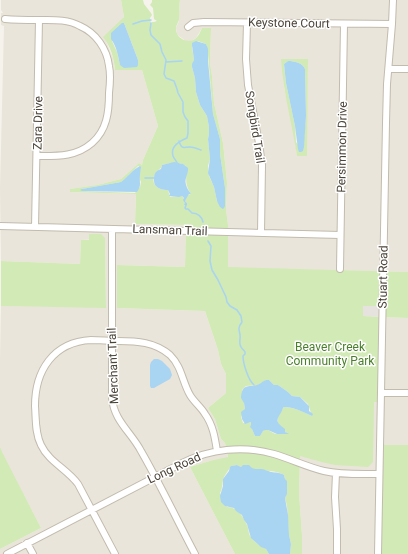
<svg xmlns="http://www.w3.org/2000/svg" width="408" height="554" font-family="Roboto,sans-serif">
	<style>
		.residential { fill: #eae5da; fill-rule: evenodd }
		.industrial { fill: #e6e2dd }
		.green { fill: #d2eab5; fill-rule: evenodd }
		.water { fill: #a9d4f2 }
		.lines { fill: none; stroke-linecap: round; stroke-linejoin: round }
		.stream { stroke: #a9d4f2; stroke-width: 1.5 }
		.minor-casing { stroke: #c2bbae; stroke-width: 8 }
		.minor { stroke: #fff; stroke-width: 6 }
		.labels { text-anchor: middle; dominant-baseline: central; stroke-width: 3; stroke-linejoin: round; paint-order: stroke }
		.street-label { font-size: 12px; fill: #4b4439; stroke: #fff }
		.park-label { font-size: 12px; fill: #4a7f2a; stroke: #fff }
	</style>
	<rect width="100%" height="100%" fill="#f6f3ec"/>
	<!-- residential -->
	<path class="residential" d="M1,0h120l3,17 -18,24 7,17 2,12h27l16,56 -15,34 -1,5 -3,-2 -18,16 -24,6 -27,4v3l66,2 -1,30 51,1 -1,42 -68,-2v43l88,3 13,39 3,14 6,12 -1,17 -18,15 7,11 6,20 4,4 3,15 -15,2 -23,7 45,87h-235v-5l41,-21 -40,-76 -1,-6v-86l1,-54 105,1 -1,-68 -24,1 -1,24 -79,-3 -1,-73 4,-162 -3,-1v-12h2l-2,-3z
		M180,0h228v272l-180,-4v-43l-2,-16 1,-27 -4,-39 -9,-40 -2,-27 -2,-13 1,-35h-9l-6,10 -5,3h-5l-7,-5 -2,-2 -1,-6 3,-7zM282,59l26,1 -2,96 -9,-1 -4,-27 -9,-41z
		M382,317l26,1v127h-28l-2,109h-76v-19l-3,-42 1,-38 21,7 53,-60h6z"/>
	<!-- industrial -->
	<path class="industrial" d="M363,306h19v11l-19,-1z"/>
	<!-- green -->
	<path class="green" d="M121,0h22l1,4 7,9 1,2 -2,3 1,6 1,-2h2l3,-1 -3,-2 -1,-11 -3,-3 2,-3v-2h28c-1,6 0,13 -1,20 -1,3 -3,5 -3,9 0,9 11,15 19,10 4,-3 5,-7 7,-11h9l-1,35 2,13 2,27 9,40 4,39 -1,27 2,16v42l180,5v46l-26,-1 -1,85h-7l-1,60 -5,5 -33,-2 -14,-3 -21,-6 -1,37 3,42v19h-12l1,-10 -2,-9 -2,-29 -2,-8c4,-7 1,-16 -1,-23 -7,-5 -20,-4 -28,-5 -5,-1 -8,-3 -12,-5l-3,2 -4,-2 -6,1c-2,4 -5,7 -7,11 -2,4 -1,11 -4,16l7,14c11,0 16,10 20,18 2,4 1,9 4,12 4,6 9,9 15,12l3,5h-34l-45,-87 23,-7 15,-3 -3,-14 -4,-4 -6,-20 -7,-11 18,-15v-19l-5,-10 -3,-14 -13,-39 -88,-3v-43l68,2 1,-42 -51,-1 1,-30 -66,-2v-3l27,-4 24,-6 18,-16 3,2 1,-5 15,-34 -16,-56h-27c-1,-12 -4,-23 -12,-33l21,-20zM124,23l14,37v5h-18l-3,-13 -5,-11zM198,41l8,3 2,10 5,60 7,25v15l5,34v18l-8,-5 -3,-14 -5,-11 -1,-10 2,-7 -2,-20 1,-5v-7l-2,-11 -7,-11 -4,-13 -1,-14 -3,-11 2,-7 -2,-13zM171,163h9l6,3c1,12 -2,18 5,28 -3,0 -6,4 -6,7l2,2v2c-3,-3 -2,-6 -5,-9l-12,1 -2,-7c-5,0 -10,-1 -13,-5 -4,-6 1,-14 6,-17l1,-3zM138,166l3,1 -2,10 2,5 -1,5 -5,6 -53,-2v-2l39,-7 5,-4zM363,306h19v11l-19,-1zM266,380h3l5,5h4l10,7 4,4 8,1 8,7 4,12c-7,-4 -20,-9 -28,-9 -9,13 -9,15 3,27 -3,0 -7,0 -11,0 -8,-2 -10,-10 -16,2h-5l-3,-7 -1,-7 -4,1h-4l-2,-6 4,-8 -3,-19 4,-4 12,-1z
		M281,59h27l-1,97h-10c-5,-33 -14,-64 -16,-97zM288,61c6,0 15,2 17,8l1,47 -3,35 -7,-9 -1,-16 -9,-43 -2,-19z
		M89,234h12l4,4 1,70 -105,-2v-45l79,3 1,-24h8z
		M380,445h28v109h-30z
		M0,446l2,6 39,76 -41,21z"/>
	<!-- water -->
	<path class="water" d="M122,23h2l14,37v5l-1,2 -13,1 -4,-3c-2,-9 -3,-18 -9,-26v-6z
		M196,41l10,3 2,5v12l5,53 7,25v15l5,34v18l-1,2 -1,1 -3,-2 -3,-6 -3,-14 -6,-14 2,-14 -2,-20 1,-5v-7l-2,-11 -7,-11 -4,-13 -1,-14 -3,-11v-3l2,-4 -2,-15v-2z
		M288,61c6,0 15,2 17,8l1,47 -2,31 -1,4 -2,1h-2l-1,-3 -3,-23 -9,-43 -2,-19z
		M174,162l9,2 5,4c0,5 -1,6 -2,10 -2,6 2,12 5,16h-2l-3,5 -1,2 2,2v2h-3l1,-2 -2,-3 1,-2 -2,-2 -3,1 -10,-1 1,-2 -2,-4c-5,0 -10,-1 -13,-5 -1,-2 -1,-4 -1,-6 0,-6 2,-8 7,-10l1,-4z
		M140,166l1,1c0,1 -1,7 -1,8 -1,7 2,10 -3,17l-55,-1 -2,-1 2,-1 39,-7c7,-5 11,-12 19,-16z
		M154,359h4l4,2 8,8 2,6 -2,4 -16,9h-3l-1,-2v-21l1,-3z
		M266,380h3l5,5h4l10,7 4,4 8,1 9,9v5l4,3 -1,2c-8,-4 -19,-9 -28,-9l-1,1c-4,11 -11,12 2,21v3l4,2h-12l-9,-4h-3l-2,1 -3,5h-5l-3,-7 -2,-2 1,-2v-3l-6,2 -3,-5 -1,-7 4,-3 -1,-6 -3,-5c1,-14 6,-11 16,-13 3,-1 6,-4 9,-5z
		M237,465l4,2 2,-2h6c4,5 6,4 12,4 3,0 6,2 10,3 5,1 8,0 13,3l1,4 2,2v13l-2,4 3,17 1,20 2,9 -1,10h-21l-3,-5 -5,-2 -10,-9 -4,-14 -3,-4 -2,-5 -6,-4 -2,-3 -9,-2 -4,-4 -1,-6 3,-10v-7l6,-8 1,-4 1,-1z"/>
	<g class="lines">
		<!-- stream -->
		<path class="stream" d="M151,23l-1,7 1,5 9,9 2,8 4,8 -2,14 2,4 8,3 3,8 1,4 5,9v10l2,5 3,4v12l-1,5c-7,3 -17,8 -14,18 1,3 4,5 5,9
			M133,24l9,-3 9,-1
			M166,62l16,-1
			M179,141c3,9 4,6 11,6 3,0 8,2 11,3
			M145,178h10
			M186,205l-1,3 1,1h2l4,4c6,0 10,4 11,9
			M208,241l3,5 -1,15 2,9 6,10 8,17 1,5 3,4 7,4 4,6 1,6c-6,8 -1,9 -2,16 0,3 -1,6 1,9 1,2 3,3 4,5v2l-2,2c0,7 5,24 11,29"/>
		<!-- minor casing -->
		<g class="minor-casing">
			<path id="minor" d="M5,19c11,1 22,1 34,1 14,0 28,-1 41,6 16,7 27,23 29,40 2,9 1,18 0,27 0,19 -2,37 -17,50 -16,14 -35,13 -55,13
				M247,23l-1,36 2,26 11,58 3,22 -1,68
				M188,27l5,-4 11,-1 188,2
				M389,69h19
				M0,226l340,9
				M35,227l4,-207
				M112,229v169c2,23 19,34 29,53 19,33 36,69 54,103
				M340,269l4,-245
				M381,393h27
				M336,473l-1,24 2,32v25
				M27,543l6,11
				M7,554l175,-91c28,-14 61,-18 92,-9 17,5 33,13 50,17 18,4 37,3 55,3
				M115,554l-37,-70c-11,-15 -29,-22 -37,-39 -6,-12 -5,-26 -6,-39 0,-35 18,-64 56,-66 9,0 18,1 27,1 19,0 37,1 52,14 12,12 12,26 20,40 4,7 11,12 15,19 8,11 10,24 12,37
				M378,554l8,-431 1,-39 5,-60 1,-24"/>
		</g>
		<!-- minor -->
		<use href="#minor" class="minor"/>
	</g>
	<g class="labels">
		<!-- street labels -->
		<g class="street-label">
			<text transform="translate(289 23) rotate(1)">Keystone Court</text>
			<text transform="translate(38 123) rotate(-89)">Zara Drive</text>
			<text transform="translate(255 127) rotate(81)">Songbird Trail</text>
			<text transform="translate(342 147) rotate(-89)">Persimmon Drive</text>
			<text transform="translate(170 230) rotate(2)">Lansman Trail</text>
			<text transform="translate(383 277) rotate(-89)">Stuart Road</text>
			<text transform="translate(113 366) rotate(-92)">Merchant Trail</text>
			<text transform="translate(174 468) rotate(-25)">Long Road</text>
		</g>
		<!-- park labels -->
		<g class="park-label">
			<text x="330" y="347">Beaver Creek<tspan x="330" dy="14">Community Park</tspan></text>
		</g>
	</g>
</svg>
